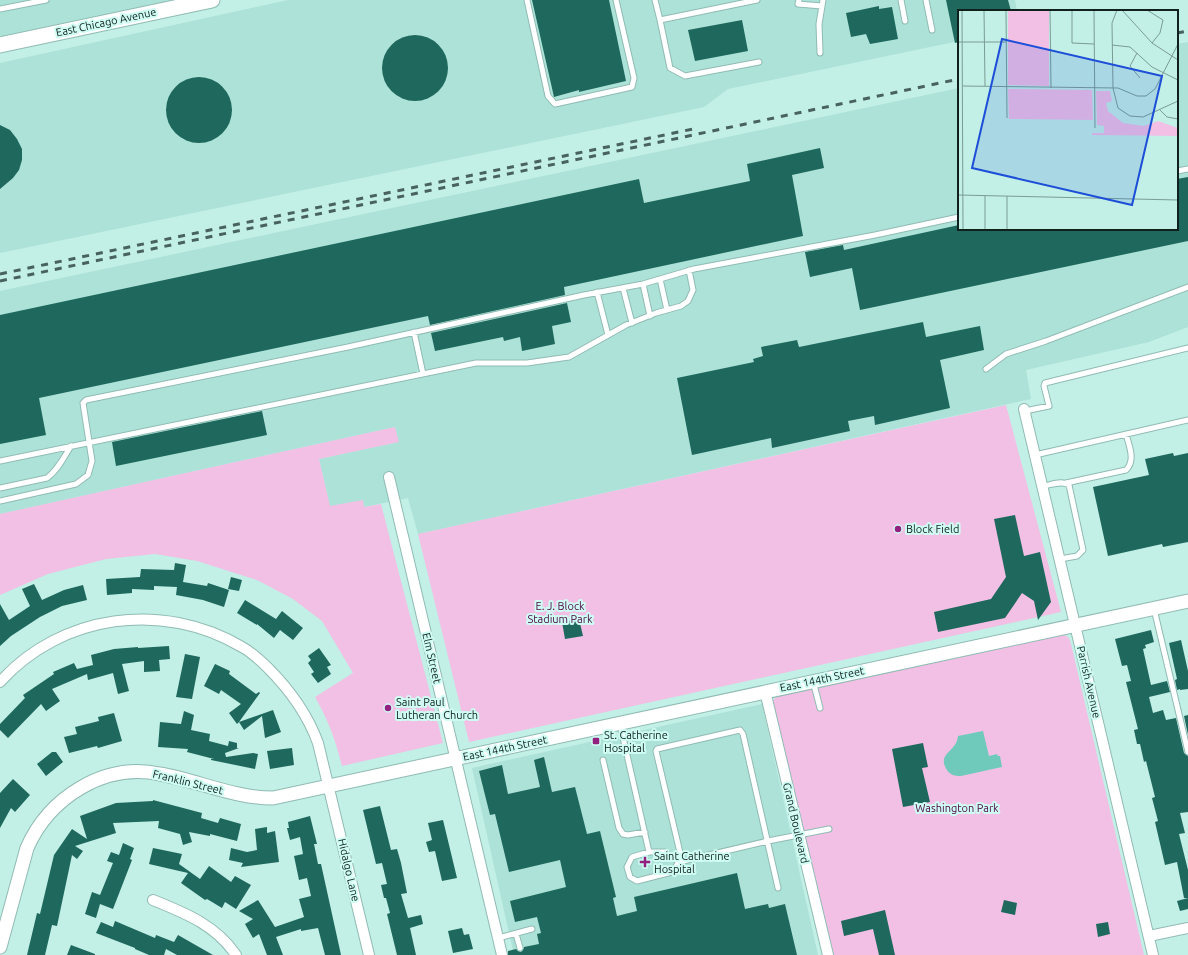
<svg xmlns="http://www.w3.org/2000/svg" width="1188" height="955" font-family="Ubuntu,sans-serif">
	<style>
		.built { fill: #ade2d8 }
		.green { fill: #f2c0e5 }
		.water { fill: #6fcabb }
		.building { fill: #1e685d }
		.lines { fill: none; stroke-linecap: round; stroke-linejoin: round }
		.service-casing { stroke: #90bbb3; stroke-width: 7 }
		.minor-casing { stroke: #90bbb3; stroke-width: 12 }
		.tertiary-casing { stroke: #90bbb3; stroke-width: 15 }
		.secondary-casing { stroke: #90bbb3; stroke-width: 17 }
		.service { stroke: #fff; stroke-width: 5 }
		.minor { stroke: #fff; stroke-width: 10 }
		.tertiary { stroke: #fff; stroke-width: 13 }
		.secondary { stroke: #fff; stroke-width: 15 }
		.rail { stroke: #48625d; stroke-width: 3; stroke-dasharray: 7 7; stroke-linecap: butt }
		.poi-dot { fill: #92207f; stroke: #cffcf3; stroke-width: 1.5 }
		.labels { text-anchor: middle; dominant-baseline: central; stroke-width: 4; stroke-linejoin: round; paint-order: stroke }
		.street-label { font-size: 11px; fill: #0f201d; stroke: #cffcf3 }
		.poi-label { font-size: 11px; fill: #0f201d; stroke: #cffcf3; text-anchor: start }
		.park-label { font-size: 11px; fill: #4c0542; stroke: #cffcf3 }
		.inset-road { fill: none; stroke: #7a9c96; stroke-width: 1 }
		.view { fill: #1d4ed8; fill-opacity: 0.15; stroke: #1d4ed8; stroke-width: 2 }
		.inset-edge { fill: none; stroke: #0f201d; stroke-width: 2 }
	</style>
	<rect width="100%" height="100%" fill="#c2efe6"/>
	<!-- built -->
	<path class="built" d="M0,0h212l-212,45z
		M288,0h727l2,11h-58v30l-231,48 -24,18 -704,146v-190z
		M1188,42v285l-39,15 -123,28 5,29 -613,135 -10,-36 -44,9 -1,-7 -33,7 -11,-48 79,-17 -3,-15 -395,87v-223l959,-203v141h218v-185z
		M762,704l56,251h-304l-42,-187z"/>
	<!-- green -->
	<path class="green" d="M1006,405l55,207 -592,130 -51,-208z
		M395,427l4,15 -80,17 11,47 33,-6 1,7 17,-3 62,239 -101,23c-7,-27 -13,-44 -27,-69l38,-24 -31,-52 -29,-22 -36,-19 -60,-19 -42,-7 -49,5 -58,15 -48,21v-81z
		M1062,635c6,0 8,4 9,9l73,311h-311l-61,-252 2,-4 4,-3z"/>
	<!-- water -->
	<path class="water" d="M983,731l6,25 8,-2 1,2h2l2,11 -41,9c-6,0 -11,-1 -14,-6 -11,-17 10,-18 11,-34z"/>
	<!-- building -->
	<path class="building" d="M532,0h77l17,81 -47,11v-2l-25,7z
		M946,0h62l3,11h-52v31l-4,1z
		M879,6v3l13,-2 6,32 -28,5 -4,-10 -15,3 -5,-24z
		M742,20l6,31 -53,10 -7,-31z
		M382 68a33 33 0 1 1 66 0a33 33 0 1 1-66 0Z
		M166 110a33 33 0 1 1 66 0a33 33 0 1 1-66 0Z
		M0,125l10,5 7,9 5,10v11l-3,10 -6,8 -13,11z
		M820,148l4,20 -32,7 11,61 -239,51 1,8 -135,30 -2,-9 -389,82 7,37 -46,9v-129l639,-136 5,24 106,-22 -3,-17z
		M1188,177v64l-328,69 -8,-42 -42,9 -5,-25 38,-7 1,5 115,-25v4h218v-50z
		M567,303l4,19 -19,4 3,18 -33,7 -2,-14 -16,4 -1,-4 -68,14 -4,-18z
		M923,322l3,15 54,-11 4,24 -44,10 10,48 -75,17 -1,-9 -26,5 2,10 -78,17 -1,-10 -79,17 -15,-77 77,-16 -1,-3 10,-3 -2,-9 36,-7 2,7z
		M262,411l5,24 -151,31 -4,-24z
		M1173,453l1,3 14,-3v89l-25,5 -1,-3 -54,12 -15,-69 56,-12 -4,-16z
		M1015,515l9,41 16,-4 11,50 -13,18 -4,-19 -12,-8 -17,25 -67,14 -4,-20 57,-13 15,-22 -12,-58z
		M175,563l11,2 -3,17 24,4 1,-3 21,7 -5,17 -21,-7 -27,-5 1,-8 -23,-1v4l-22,-1v4l-25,2 -1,-16 34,-2 1,-8 33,1z
		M231,577l11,3 -3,11 -11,-2z
		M34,584l8,16 22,-10 19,-5 4,15 -25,6 -22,11 -29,19 -11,10v-42l9,16 21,-14 -8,-17z
		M245,600l31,19 6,-8 21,17 -10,12 -13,-10 -6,8 -17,-14v1l-20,-12z
		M579,619l4,17 -18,3 -3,-17z
		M1151,630l3,12 -9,3 1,3 -3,1 8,36 16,-4 3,11 -21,5 4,16 10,-3 3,10 10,-2 8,35 4,3v56l-8,1 5,20 -6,1 9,36v28h-4l-7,-36 -12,3 -10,-43 3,-1 -6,-23 3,-1 -9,-36 -2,1 -4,-18h-3l-3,-14 4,-1 -12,-47 5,-1 -4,-16 -5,1 -7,-27z
		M1181,640l7,31v18l-8,1v-1l-3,1 -2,-10 2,-1 -8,-36z
		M169,646l1,13 -11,1 1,11 -16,1v-11l-22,3 7,27 -11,3 -5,-21 -25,7 -1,-6 -35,15 8,12 -14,10 -5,-7 -33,34 -8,-8v-6l25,-26 -2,-3 31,-21 -1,-2 21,-9 3,6 16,-4 -2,-10 23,-6 24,-2v1z
		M319,648l12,17 -4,2 4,7 -13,9 -7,-9 3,-2 -6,-9 3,-3 -3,-4z
		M185,654l15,3 -8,42 -16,-2z
		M215,664l15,7 -1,3 27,20 3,-2 1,1 -21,29 34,-12 8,22 -16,6 -3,-22 -18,14 -5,-8 -2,2 -8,-11 12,-9 -20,-14 -2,4 -15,-8z
		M184,711l10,4 -3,15 19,4 -1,7 19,5 1,-5 8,2v5h2l-14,5 1,4 27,-4 5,1 -3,15 -44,-9v-1h3l-27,-7 1,-3 -30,-2 2,-25 21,2z
		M114,713l8,28 -24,7 -1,-2 -28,7 -5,-16 13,-3 -2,-7 24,-6 -1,-4z
		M1188,715v20l-4,-19z
		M923,743l5,24 -6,1 8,34 -27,5 -11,-58z
		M292,748l2,17 -24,4 -3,-18z
		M52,752h4l7,10 -17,14 -9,-12z
		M544,757l8,35 23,-5 12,47 13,-3 16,66 -3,1 4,18 20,-5 -3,-14 103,-24 8,36 23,-5 1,4 16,-4 12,51h-289v-4l8,-2 2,2 3,1 2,-2 1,-3 15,-3 -2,-10 4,-1 -4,-16 -22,5 -5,-21 56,-14 -6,-27 -51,12 -14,-58 -5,1 -11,-44 23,-6 6,29 32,-7 -6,-27z
		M13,779l17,16 -15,17 -4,-4 -11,20v-35z
		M153,800l49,13 -1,5 17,5 2,-5 21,6 -4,17 -27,-7v2l-21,-4 3,10 -9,3 -3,-11 -22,-6 1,-7 -46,2 3,10 -41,13 8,5 -6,8 -5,-4 -15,71 -5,-1 -7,30h-18l10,-42 3,1 14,-59 18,-26 15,10 -7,-23 36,-13 37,-2z
		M380,806l11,44 6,-1 4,14 6,30 -6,1 7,24 13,-3 2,9 -13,4 6,27h-19l-10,-41 3,-1 -4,-15h-2l-3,-13 6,-1 -5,-21 -6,1 -13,-54z
		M310,816l7,28h-3l4,20h3l20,91h-16l-7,-27 -17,3v-2l-25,8 7,18h-16l-8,-21 -6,4 -8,-14 8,-5 -14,-8 19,-11 17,27 29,-10 -5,-18 12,-3 -4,-18 -8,2 -5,-24 9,-2 -3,-17 -10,3 -3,-12h2l-1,-6z
		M443,820l14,58 -15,3 -7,-30 -6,1 -3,-10 6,-2 -4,-17z
		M267,827v6l8,-2 4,31 -38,5 2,-4 -14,-3 2,-12 16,4 10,-2 -2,-21z
		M123,843l11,5 -4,11 2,1 -19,49 -13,-5 -4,14 -11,-4 7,-22 8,3 13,-32 -6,-2 4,-9 8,3z
		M153,848l29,6 -3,10 21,15 9,-13 22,16 4,-6 16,9 -15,24 -11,-7 -3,6 -15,-9 -2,1 -24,-17 7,-10 -39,-9z
		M1188,898v11l-8,2 -3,-10z
		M1004,900l13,3 -2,12 -14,-3z
		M885,910l10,45h-16l-6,-26 -29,7 -3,-15z
		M115,921l40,17 1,-3 18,7 4,-7 35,20h-36l-11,-6 -2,6h-15l-14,-6v-1l-39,-15 5,-11 12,5z
		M1108,922l2,12 -12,3 -2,-13z
		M462,928l2,7 5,-1 4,15 -20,4 -5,-22z
		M71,945l24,9v1h-28z"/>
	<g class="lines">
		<!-- service casing -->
		<g class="service-casing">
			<path id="service" d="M527,0l21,96 7,8 77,-17 2,-9 -18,-78
				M655,0l5,20 97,-20
				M799,0l-1,4 24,2 1,-6
				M901,0l4,21
				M926,0l6,30
				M0,9l46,-9
				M660,20l10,48 15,8 74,-14
				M820,53l-1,-29 3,-18
				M1177,171l11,-2
				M660,279l7,31
				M643,284l7,32
				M623,288l9,35
				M597,292l11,43
				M414,332l9,42
				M986,369l20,-15 40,-13 142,-54
				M1025,411l24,-5 -5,-20 1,-3 143,-35
				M1035,455l153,-35
				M0,461l476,-98h51l42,-6 57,-32 30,-12 25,-7 7,-5 5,-11 -4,-20
				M1066,483l60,-13c10,-10 3,-24 0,-36
				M1043,486c8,-1 19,-6 26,-1l14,65 -6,6 -17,3
				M0,488l47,-10c11,-8 17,-21 24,-32
				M0,501l76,-17 12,-9 4,-14 -9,-58 3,-3 262,-53 236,-52 59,-11 51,-15 181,-34 84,-18
				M1154,609l34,143
				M813,681l7,27
				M620,724l29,128
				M603,760l16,68 4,6 5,1 17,-3
				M682,861l-26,-110 1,-2 83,-19 3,4 35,154
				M679,862l-14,-10h-16l-17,5 -5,10 3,10 7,4 35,-9 7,-10 89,-21 61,-12
				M516,934l4,14
				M498,938l34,-9"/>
		</g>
		<!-- minor casing -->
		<g class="minor-casing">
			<path id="minor" d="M1024,409l129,546
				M389,477l113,478
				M0,682c61,-68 163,-82 242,-35 9,5 18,13 26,21 22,22 39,45 50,75l51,212
				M765,691l63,264
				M153,900c32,13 63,25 83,55
				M1149,936l39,-8"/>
		</g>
		<!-- tertiary casing -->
		<g class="tertiary-casing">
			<path id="tertiary" d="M0,947l27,-99c22,-50 77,-86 133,-74 39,7 74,24 113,24l915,-197"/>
		</g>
		<!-- secondary casing -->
		<g class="secondary-casing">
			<path id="secondary" d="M0,45l212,-45"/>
		</g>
		<!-- service -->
		<use href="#service" class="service"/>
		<!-- minor -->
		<use href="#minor" class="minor"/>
		<!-- tertiary -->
		<use href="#tertiary" class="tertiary"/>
		<!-- secondary -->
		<use href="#secondary" class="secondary"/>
		<!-- rail -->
		<path class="rail" d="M1177,33l11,-2
			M0,274l693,-145
			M0,281l959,-202"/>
	</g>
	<!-- markers -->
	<g class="poi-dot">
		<circle cx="898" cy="529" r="4"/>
		<circle cx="388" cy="708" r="4"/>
		<rect x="592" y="737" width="8" height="8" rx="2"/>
		<path d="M643 856h4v4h4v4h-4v4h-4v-4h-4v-4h4z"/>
	</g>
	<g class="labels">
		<!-- street labels -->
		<g class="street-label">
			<text transform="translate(106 22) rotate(-12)">East Chicago Avenue</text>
			<text transform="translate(432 658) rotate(77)">Elm Street</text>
			<text transform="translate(822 679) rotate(-12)">East 144th Street</text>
			<text transform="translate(1089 682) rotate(77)">Parrish Avenue</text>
			<text transform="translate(505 748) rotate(-12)">East 144th Street</text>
			<text transform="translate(188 782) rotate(14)">Franklin Street</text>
			<text transform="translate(796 823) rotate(77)">Grand Boulevard</text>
			<text transform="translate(349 870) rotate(77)">Hidalgo Lane</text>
		</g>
		<!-- poi labels -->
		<g class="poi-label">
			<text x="906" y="529">Block Field</text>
			<text x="396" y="702">Saint Paul<tspan x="396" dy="13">Lutheran Church</tspan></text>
			<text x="604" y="735">St. Catherine<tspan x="604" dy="13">Hospital</tspan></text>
			<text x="654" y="856">Saint Catherine<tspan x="654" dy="13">Hospital</tspan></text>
		</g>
		<!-- park labels -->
		<g class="park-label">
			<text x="560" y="606">E. J. Block<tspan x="560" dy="13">Stadium Park</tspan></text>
			<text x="957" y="808">Washington Park</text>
		</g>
	</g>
	<!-- overview -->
	<g transform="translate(958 10)">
		<rect width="220" height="220" fill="#c2efe6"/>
		<path d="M50,0h41v76l-41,-1zM50,79l84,1 1,30 -84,-1zM138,81h14l2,10 -6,2 2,8 15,12 21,3 14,-5 20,7v8l-86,-1v-2h12v-7l-7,-1z" fill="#f2c0e5"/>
		<path class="inset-road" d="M4,0l1,220M26,0l1,76M48,0l1,108M92,0l1,78M114,0v33l22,1M136,0l1,118M159,0l-5,13 1,65 5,20 12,8 13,1 35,-16M164,0l30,33 26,17M189,0l16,10 -3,13 -8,10M0,32h48M154,35l18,2 22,20 26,13M179,43l-7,13 10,12M5,76l155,2 19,8h9l9,-7 23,-45M201,99l8,8 11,2M0,185l220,5M27,186v34M49,186v34"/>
		<path class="view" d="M44,29l160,37 -30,129 -160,-37z"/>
		<rect width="220" height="220" class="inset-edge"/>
	</g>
</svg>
